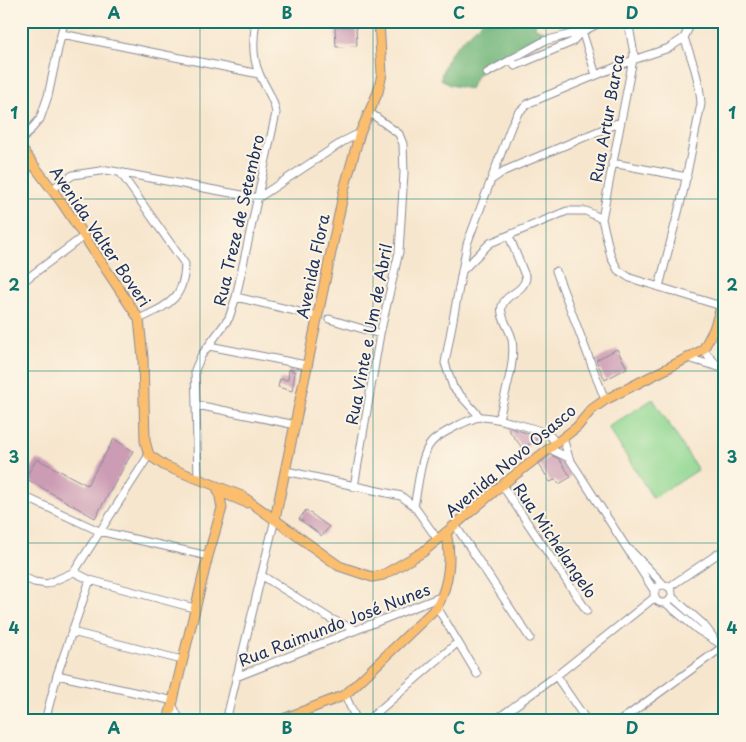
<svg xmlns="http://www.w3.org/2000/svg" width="746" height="742" font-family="'Playpen Sans',sans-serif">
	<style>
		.green { fill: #91d893; stroke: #568478 }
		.forest { fill: #74b87d; stroke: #48746e }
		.building { fill: #cc9bb4 }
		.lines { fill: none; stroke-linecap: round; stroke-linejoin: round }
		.minor-casing { stroke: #898a96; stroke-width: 9 }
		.major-casing { stroke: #898a96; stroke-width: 11 }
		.minor { stroke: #fff; stroke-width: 7 }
		.major { stroke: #fbbe6e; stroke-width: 9 }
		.grid { fill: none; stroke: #0f766e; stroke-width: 1; stroke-opacity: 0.55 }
		.labels { text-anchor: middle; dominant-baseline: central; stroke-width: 4; stroke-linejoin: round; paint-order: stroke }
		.street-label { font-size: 16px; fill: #1b2f5e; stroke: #fcf5e5 }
		.neatline { fill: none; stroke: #0f766e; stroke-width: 2 }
		.grid-label { font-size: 16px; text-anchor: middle; font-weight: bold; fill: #0f766e }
	</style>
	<rect width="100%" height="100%" fill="#fcf5e5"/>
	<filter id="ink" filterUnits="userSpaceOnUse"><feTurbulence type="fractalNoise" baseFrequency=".02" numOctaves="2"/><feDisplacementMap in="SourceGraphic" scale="10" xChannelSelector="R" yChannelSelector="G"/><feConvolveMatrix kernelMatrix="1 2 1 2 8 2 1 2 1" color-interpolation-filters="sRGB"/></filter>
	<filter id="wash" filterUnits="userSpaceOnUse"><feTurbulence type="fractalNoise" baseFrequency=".0096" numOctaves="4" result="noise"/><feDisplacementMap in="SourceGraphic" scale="20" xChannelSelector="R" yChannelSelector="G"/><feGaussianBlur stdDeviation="1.12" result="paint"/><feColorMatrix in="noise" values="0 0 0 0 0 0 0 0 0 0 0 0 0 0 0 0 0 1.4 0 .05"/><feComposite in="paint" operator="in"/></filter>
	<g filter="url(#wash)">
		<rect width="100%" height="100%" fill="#f7e6ce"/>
		<!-- green -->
		<path class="green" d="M653,399l45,71 -45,28 -45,-71z"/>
		<!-- forest -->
		<path class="forest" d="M483,21h53l-1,7 17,6c-20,8 -61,26 -75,42 -3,3 -5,9 -7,13l-20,-4 -9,-6c3,-27 24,-40 42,-58z"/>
		<g id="blocks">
			<!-- building -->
			<path class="building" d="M356,26l1,20 -21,1 -1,-20z
				M617,349l10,19 -22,12 -9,-20z
				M289,369l6,3 -3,19 -14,-4 2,-8 8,1z
				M510,428l24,7 4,3 -15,11 -15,-20z
				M114,439l19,12 -38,67 -70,-40 12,-19 50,26z
				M551,455l8,4 12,18 -12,7 -4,-4 -5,2 -11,-18z
				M306,510l23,17 -7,9 -23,-17z"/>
		</g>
	</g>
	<g filter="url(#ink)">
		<use href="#blocks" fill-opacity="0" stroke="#898a96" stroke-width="1"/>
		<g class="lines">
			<!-- minor casing -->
			<g class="minor-casing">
				<path id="minor" d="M245,21l11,3
					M628,21l6,33 -32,165 9,38 7,13 12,8 91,28
					M582,31l14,44
					M62,34l197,40
					M684,38l8,-17
					M511,59l4,7 57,-24 9,-10
					M487,73l57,-32 40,-10 19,-10
					M21,141l19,-22 8,-23 16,-75
					M612,163l75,14
					M120,172l65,92c-1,36 -17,41 -46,55
					M491,180l13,-9 116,-49
					M21,189l9,-29
					M52,189l21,-14 34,-5 151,28 86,-57 16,-8
					M462,271l28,-28 77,-32h19l16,8
					M556,271l49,129
					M21,283l63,-47
					M659,287l24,-94 18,-89c-1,-23 -9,-45 -17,-66
					M236,297l81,19
					M329,319l51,15
					M209,346l97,19
					M703,350l16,17
					M688,358l37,11
					M197,405l99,20
					M480,417l-27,-30 -8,-24 22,-119 45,-120 6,-11 11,-10 104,-43 36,-12 15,-10
					M499,419c5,-24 17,-55 13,-80 -2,-10 -13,-23 -10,-33 4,-13 21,-13 24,-28l-17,-42
					M563,438l6,20 86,134
					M550,449l19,9
					M286,471l115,25 13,10 24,34
					M198,478l-3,-108 6,-14 28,-38 7,-21 40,-184c-2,-16 -11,-25 -17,-40 -7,-16 -6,-35 -3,-52
					M502,485l85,126
					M354,487l26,-153 19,-82 5,-79 -1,-29 -4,-10 -30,-22
					M21,495l78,36 109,25
					M414,506c4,-16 6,-51 17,-63 6,-8 41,-26 51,-26 12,0 57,12 67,18 3,2 5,6 7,9
					M455,525l75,113
					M630,550l34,35
					M74,572l16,8 104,28
					M261,575l70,44 25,11
					M21,576l13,6 13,2 27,-12 75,-117
					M654 594a9 9 0 1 1 18 0a9 9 0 1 1-18 0Z
					M669,587l56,-38
					M672,597l31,27 10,13
					M666,603l32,27 27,17
					M437,607l40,67
					M72,632l110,28
					M21,653v4
					M57,675l117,26
					M556,676l31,45
					M236,677l207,-81
					M345,695l12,26
					M173,706l7,14 4,1
					M45,721l12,-46 33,-95
					M226,721l49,-202
					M367,721l90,-78
					M494,721l62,-45 99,-79
					M620,721l104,-75"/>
			</g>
			<!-- major casing -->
			<g class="major-casing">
				<path id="major" d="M21,148l41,55 77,116 4,39 2,83 4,14 16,11 77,30 97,70 33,11 11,-2 40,-23 79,-67 75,-58 14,-17 14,-10 98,-50 11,-21 11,-34
					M218,491l29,12
					M275,519l70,-333 15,-53 18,-41 4,-18 -3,-53
					M168,721l40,-165 14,-48 -3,-16
					M278,721l67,-26 92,-88c12,-23 15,-50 9,-75"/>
			</g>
			<!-- minor -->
			<use href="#minor" class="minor"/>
			<!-- major -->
			<use href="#major" class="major"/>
		</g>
	</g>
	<!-- grid -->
	<path class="grid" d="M200,21v700M373,21v700M546,21v700M21,199h704M21,371h704M21,543h704"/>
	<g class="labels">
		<!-- street labels -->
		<g class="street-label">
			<text transform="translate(606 118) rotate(-80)">Rua Artur Barca</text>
			<text transform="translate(238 220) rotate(-77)">Rua Treze de Setembro</text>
			<text transform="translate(101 236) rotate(56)">Avenida Valter Boveri</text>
			<text transform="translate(312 266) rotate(-78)">Avenida Flora</text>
			<text transform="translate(368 334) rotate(-79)">Rua Vinte e Um de Abril</text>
			<text transform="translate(510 460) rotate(-40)">Avenida Novo Osasco</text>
			<text transform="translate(556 540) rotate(56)">Rua Michelangelo</text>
			<text transform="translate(334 624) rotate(-21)">Rua Raimundo José Nunes</text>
		</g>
	</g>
	<!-- margin -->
	<rect width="746" height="742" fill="none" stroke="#fcf5e5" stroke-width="55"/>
	<rect x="28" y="28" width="690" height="686" class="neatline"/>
	<g class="grid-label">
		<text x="114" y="19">A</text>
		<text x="287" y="19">B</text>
		<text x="459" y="19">C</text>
		<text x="632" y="19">D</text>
		<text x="14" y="119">1</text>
		<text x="732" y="119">1</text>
		<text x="14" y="291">2</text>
		<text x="732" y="291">2</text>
		<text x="14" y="463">3</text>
		<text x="732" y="463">3</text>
		<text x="14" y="634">4</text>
		<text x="732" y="634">4</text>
		<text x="114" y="734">A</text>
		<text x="287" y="734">B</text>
		<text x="459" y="734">C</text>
		<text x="632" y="734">D</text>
	</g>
</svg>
